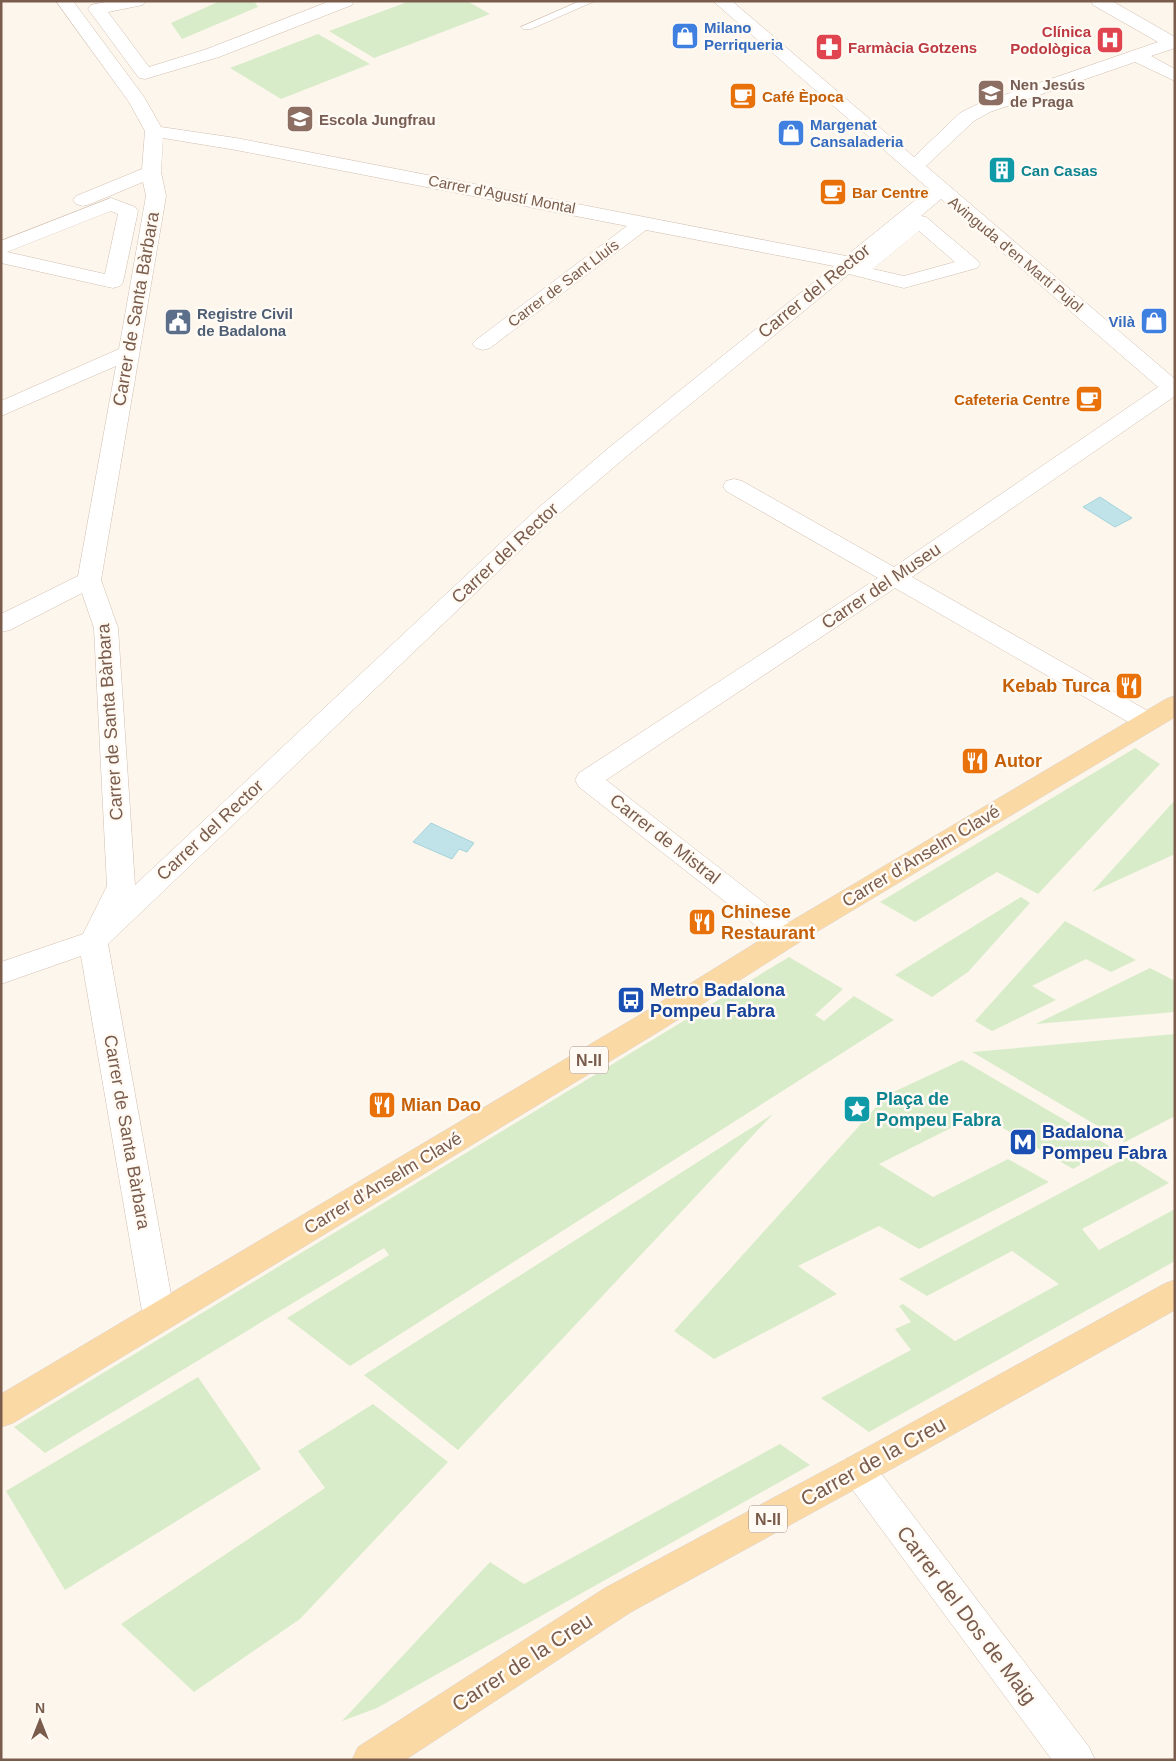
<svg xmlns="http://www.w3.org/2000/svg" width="1176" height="1761" font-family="Helvetica,sans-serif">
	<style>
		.green { fill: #d8ecc9 }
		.water { fill: #bfe3e8; stroke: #a5d3da }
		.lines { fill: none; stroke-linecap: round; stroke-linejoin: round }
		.lane-casing { stroke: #d1beb0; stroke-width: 1 }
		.street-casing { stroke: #d1beb0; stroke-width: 1 }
		.primary-casing { stroke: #dad1cd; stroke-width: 1 }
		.lane { fill: #fff; fill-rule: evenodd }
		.street { fill: #fff; fill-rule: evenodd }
		.primary { fill: #fbd9a5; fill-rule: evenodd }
		.labels { text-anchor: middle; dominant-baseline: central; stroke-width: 5; stroke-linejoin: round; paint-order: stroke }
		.far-shop-label { font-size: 15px; font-weight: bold; fill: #366cbe; stroke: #fffaf3; text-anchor: start }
		.far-health-label { font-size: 15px; font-weight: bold; fill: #be3a42; stroke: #fffaf3; text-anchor: end }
		.far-education-label { font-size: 15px; font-weight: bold; fill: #785e54; stroke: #fffaf3; text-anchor: start }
		.far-food-label { font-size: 15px; font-weight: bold; fill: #c56008; stroke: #fffaf3; text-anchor: start }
		.far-culture-label { font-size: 15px; font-weight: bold; fill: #0d838f; stroke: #fffaf3; text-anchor: start }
		.far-street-label { font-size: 15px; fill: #7a5c4d; stroke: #fffaf3 }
		.far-service-label { font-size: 15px; font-weight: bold; fill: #4e5e75; stroke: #fffaf3; text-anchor: start }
		.shield { fill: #fffaf3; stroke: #a28b7f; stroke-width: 1 }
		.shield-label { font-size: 16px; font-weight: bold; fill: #7a5c4d }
		.street-label { font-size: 18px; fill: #7a5c4d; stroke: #fffaf3 }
		.food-label { font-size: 18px; font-weight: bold; fill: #c56008; stroke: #fffaf3; text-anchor: start }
		.transit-label { font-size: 18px; font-weight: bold; fill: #164399; stroke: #fffaf3; text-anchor: start }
		.culture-label { font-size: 18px; font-weight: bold; fill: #0d838f; stroke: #fffaf3; text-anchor: start }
		.near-street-label { font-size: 21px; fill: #7a5c4d; stroke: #fffaf3 }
	</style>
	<rect width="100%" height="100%" fill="#fdf6ec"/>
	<!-- green -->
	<path class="green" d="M220,1h34l4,6 -76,32 -11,-16z
		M410,1h57l23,13 -116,44 -45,-27z
		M318,34l52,30 -89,35 -51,-31z
		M1135,748l25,16 -122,130 -41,-22 -82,50 -35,-20z
		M1175,800v54l-83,38z
		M1021,897l9,6 -62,69 -36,25 -37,-22z
		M1065,921l71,39 -25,12 -25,-13 -54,27 24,14 -64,31 -17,-10z
		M789,957l54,32 -28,26 9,6 30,-25 40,24 -544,346 -63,-48 102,-63 -5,-7 -339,205 -31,-26z
		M1150,968l25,13v31l-139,12z
		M1175,1034v82l-50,26 -153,-90z
		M962,1060l149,87 -38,22 -94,-55 -100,50 54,33 75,-38 41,23 -130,67 -40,-23 -81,40 39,28 -123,65 -40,-28 213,-236z
		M773,1114l-315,336 -94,-75z
		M1128,1157l41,26 -87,46 17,21 76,-41v52l-306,171 -48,-34 90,-48 -16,-21 16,-7 -12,-16 4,-2 52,37 104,-57 -47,-33 -85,45 -28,-17z
		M198,1377l63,92 -196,121 -59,-99z
		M373,1404l75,58 -148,157 -106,73 -73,-68 204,-136 -27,-37z
		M780,1444l30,21 -433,243 -35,13 148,-159 34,22z"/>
	<!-- water -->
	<path class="water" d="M1100,497l32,21 -17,9 -32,-20z
		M431,823l43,20 -7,9 -8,-3 -7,10 -39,-17z"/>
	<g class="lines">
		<!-- lane casing -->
		<g class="lane-casing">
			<path id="lane" d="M580,1h15l-64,28h-8l-2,-2z"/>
		</g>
		<!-- street casing -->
		<g class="street-casing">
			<path id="street" d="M56,1h17l71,96 17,30 75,11 610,118 83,-67 -216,-188h19l182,156 46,-44 18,-9 180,-62 -65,-37 -2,-4h21l63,36v11l-24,8 24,13v12l-40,-19 -145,50 -16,9 -48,45 249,213v17l-263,181 243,138 4,6 -4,6 -9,3 -9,-3 -242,-139 -289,192 192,149 4,7 -4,7 -10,4 -10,-4 -199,-156 -4,-7 4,-7 299,-195 -152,-87 -3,-5 3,-5 8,-2 8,2 152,86 264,-180 -217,-188 -20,17 5,1 51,43 3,4 -3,4 -73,20 -55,-14 -222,182 -74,63 -445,425 67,373 -4,10 -12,4 -12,-4 -4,-10 -62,-361 -80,28v-22l82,-28 24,-48 -13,-258 -12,-35 -72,37 -9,2v-18l77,-38 38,-210 -115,50v-15l118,-52 27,-153 -3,-14 -53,22 -7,2 -7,-2 -3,-4 3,-4 66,-27 3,-38 -16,-29zM163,138l73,12 391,76 -151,114 -4,4 4,4 7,2 7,-2 156,-118 188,36 -223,180 -74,63 -402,376 -17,-257 -17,-48 65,-384 -5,-24zM919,231l36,31 -51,14 -31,-7z
				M110,1h35l-2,4 -35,7 41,55 58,-18 123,-48h24l-2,4 -133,52 -74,22 -6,-1 -51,-69 3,-4z
				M111,198l24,9 3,4 -15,71 -3,4 -7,2 -112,-25v-22zM111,211l7,3 -13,60 -98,-22z
				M858,1454l12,5 219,288 6,13h-43l-206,-279 -5,-11 5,-11z"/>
		</g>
		<!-- primary casing -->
		<g class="primary-casing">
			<path id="primary" d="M1175,696v21l-377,226 -135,86 -650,394 -12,4v-33l642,-381 135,-84 388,-230z
				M1175,1280v30l-305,171 -239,131 -226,148h-53l6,-13 247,-159 241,-129 318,-175z"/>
		</g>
		<!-- lane -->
		<use href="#lane" class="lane"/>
		<!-- street -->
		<use href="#street" class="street"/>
		<!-- primary -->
		<use href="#primary" class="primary"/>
	</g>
	<!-- icons -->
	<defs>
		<g id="shop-square" transform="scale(1.4375)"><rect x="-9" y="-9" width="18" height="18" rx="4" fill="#3f7fe0" stroke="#fffaf3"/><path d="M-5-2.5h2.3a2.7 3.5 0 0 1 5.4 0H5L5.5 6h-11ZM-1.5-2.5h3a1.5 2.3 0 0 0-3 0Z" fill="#fff"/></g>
		<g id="hospital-square" transform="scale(1.4375)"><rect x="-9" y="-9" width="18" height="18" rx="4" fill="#e0444e" stroke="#fffaf3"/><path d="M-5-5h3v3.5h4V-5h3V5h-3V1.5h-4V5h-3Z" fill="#fff"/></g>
		<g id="pharmacy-square" transform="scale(1.4375)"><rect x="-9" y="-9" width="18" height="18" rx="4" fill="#e0444e" stroke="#fffaf3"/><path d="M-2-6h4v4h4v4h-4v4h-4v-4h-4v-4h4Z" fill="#fff"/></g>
		<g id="school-square" transform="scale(1.4375)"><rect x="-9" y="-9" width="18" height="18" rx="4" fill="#8d6e63" stroke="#fffaf3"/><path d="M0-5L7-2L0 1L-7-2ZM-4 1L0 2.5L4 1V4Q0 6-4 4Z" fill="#fff"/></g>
		<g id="cafe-square" transform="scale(1.4375)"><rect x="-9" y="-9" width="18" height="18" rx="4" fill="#e8710a" stroke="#fffaf3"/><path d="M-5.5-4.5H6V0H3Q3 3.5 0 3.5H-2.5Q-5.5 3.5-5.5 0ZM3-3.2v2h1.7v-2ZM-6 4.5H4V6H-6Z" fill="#fff"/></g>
		<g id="building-square" transform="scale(1.4375)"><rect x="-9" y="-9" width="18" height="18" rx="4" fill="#0f9aa8" stroke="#fffaf3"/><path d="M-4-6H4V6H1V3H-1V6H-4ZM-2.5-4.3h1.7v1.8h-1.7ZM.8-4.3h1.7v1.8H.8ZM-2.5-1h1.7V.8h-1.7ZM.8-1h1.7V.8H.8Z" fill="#fff"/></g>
		<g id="civic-square" transform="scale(1.4375)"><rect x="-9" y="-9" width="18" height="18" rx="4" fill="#5c6f8a" stroke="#fffaf3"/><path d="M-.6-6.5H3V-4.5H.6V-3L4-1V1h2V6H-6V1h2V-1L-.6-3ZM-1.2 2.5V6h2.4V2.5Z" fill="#fff"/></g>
		<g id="restaurant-square" transform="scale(1.4375)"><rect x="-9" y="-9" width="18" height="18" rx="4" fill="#e8710a" stroke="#fffaf3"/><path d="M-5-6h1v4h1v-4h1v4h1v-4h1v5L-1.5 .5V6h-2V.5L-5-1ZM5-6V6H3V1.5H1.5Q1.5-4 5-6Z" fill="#fff"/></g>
		<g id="bus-square" transform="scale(1.4375)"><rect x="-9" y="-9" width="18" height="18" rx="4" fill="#1a4fb4" stroke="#fffaf3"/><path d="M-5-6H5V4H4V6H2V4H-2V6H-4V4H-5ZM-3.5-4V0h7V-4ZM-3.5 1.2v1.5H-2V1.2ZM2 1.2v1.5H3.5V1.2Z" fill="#fff"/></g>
		<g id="sight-square" transform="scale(1.4375)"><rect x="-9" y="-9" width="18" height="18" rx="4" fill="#0f9aa8" stroke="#fffaf3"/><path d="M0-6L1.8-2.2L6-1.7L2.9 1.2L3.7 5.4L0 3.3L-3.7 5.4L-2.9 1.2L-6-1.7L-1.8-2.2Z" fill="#fff"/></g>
		<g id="metro-square" transform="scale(1.4375)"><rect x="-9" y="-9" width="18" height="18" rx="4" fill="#1a4fb4" stroke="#fffaf3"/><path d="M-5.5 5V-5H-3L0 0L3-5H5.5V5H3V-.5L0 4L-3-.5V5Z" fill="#fff"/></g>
	</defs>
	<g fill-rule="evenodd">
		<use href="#shop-square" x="685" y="36"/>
		<use href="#hospital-square" x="1110" y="40"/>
		<use href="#pharmacy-square" x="829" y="47"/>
		<use href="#school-square" x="991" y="93"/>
		<use href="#cafe-square" x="743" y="96"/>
		<use href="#school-square" x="300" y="119"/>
		<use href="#shop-square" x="791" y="133"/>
		<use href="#building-square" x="1002" y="170"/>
		<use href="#cafe-square" x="833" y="192"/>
		<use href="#shop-square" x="1154" y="321"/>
		<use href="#civic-square" x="178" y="322"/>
		<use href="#cafe-square" x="1089" y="399"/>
		<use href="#restaurant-square" x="1129" y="686"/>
		<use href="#restaurant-square" x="975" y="761"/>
		<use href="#restaurant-square" x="702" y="922"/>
		<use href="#bus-square" x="631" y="1000"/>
		<use href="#restaurant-square" x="382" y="1105"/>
		<use href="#sight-square" x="857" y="1109"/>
		<use href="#metro-square" x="1023" y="1142"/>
	</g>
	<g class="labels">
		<!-- far-shop labels -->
		<g class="far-shop-label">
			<text x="704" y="27">Milano<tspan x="704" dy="17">Perriqueria</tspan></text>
			<text x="810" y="124">Margenat<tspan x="810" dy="17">Cansaladeria</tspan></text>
			<text x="1135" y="321" text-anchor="end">Vilà</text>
		</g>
		<!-- far-health labels -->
		<g class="far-health-label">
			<text x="1091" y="31">Clínica<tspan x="1091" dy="17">Podològica</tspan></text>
			<text x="848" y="47" text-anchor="start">Farmàcia Gotzens</text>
		</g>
		<!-- far-education labels -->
		<g class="far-education-label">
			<text x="1010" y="84">Nen Jesús<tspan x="1010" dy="17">de Praga</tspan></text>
			<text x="319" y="119">Escola Jungfrau</text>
		</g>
		<!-- far-food labels -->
		<g class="far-food-label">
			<text x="762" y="96">Café Època</text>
			<text x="852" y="192">Bar Centre</text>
			<text x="1070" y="399" text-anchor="end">Cafeteria Centre</text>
		</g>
		<!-- far-culture labels -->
		<g class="far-culture-label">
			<text x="1021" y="170">Can Casas</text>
		</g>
		<!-- far-street labels -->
		<g class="far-street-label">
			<text transform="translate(502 194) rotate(11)">Carrer d'Agustí Montal</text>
			<text transform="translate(1016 254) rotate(40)">Avinguda d'en Martí Pujol</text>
			<text transform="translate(563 283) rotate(-37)">Carrer de Sant Lluís</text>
		</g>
		<!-- far-service labels -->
		<g class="far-service-label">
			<text x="197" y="313">Registre Civil<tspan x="197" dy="17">de Badalona</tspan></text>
		</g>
		<!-- shield labels -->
		<g class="shield">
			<rect x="570" y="1046.5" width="38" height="27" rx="4"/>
			<rect x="749" y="1505.5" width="38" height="27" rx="4"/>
		</g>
		<g class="shield-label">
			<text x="589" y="1060">N-II</text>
			<text x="768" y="1519">N-II</text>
		</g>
		<!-- street labels -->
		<g class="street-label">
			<text transform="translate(814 291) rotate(-39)">Carrer del Rector</text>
			<text transform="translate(136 309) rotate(-80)">Carrer de Santa Bàrbara</text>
			<text transform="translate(505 553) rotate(-43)">Carrer del Rector</text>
			<text transform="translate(881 586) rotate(-34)">Carrer del Museu</text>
			<text transform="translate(110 722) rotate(-94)">Carrer de Santa Bàrbara</text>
			<text transform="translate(210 830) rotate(-43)">Carrer del Rector</text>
			<text transform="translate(665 839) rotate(38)">Carrer de Mistral</text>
			<text transform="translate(921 856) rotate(-31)">Carrer d'Anselm Clavé</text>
			<text transform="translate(127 1132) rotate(80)">Carrer de Santa Bàrbara</text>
			<text transform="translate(383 1183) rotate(-31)">Carrer d'Anselm Clavé</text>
		</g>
		<!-- food labels -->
		<g class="food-label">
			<text x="1110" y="686" text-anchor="end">Kebab Turca</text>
			<text x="994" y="761">Autor</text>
			<text x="721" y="912">Chinese<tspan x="721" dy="21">Restaurant</tspan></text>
			<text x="401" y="1105">Mian Dao</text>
		</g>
		<!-- transit labels -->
		<g class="transit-label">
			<text x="650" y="990">Metro Badalona<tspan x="650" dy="21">Pompeu Fabra</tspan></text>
			<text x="1042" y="1132">Badalona<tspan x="1042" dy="21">Pompeu Fabra</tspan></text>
		</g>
		<!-- culture labels -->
		<g class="culture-label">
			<text x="876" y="1099">Plaça de<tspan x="876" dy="21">Pompeu Fabra</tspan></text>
		</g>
		<!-- near-street labels -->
		<g class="near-street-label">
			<text transform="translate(873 1461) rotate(-29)">Carrer de la Creu</text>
			<text transform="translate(967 1615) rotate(53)">Carrer del Dos de Maig</text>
			<text transform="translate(522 1662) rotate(-33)">Carrer de la Creu</text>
		</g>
	</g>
	<!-- border -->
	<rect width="1176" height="1761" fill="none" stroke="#7a5c4d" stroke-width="5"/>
	<!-- north arrow -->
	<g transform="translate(40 1721)" stroke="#fffaf3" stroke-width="4" paint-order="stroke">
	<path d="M0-4L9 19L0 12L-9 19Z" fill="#7a5c4d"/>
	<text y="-8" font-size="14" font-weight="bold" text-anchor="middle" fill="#7a5c4d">N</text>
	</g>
</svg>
